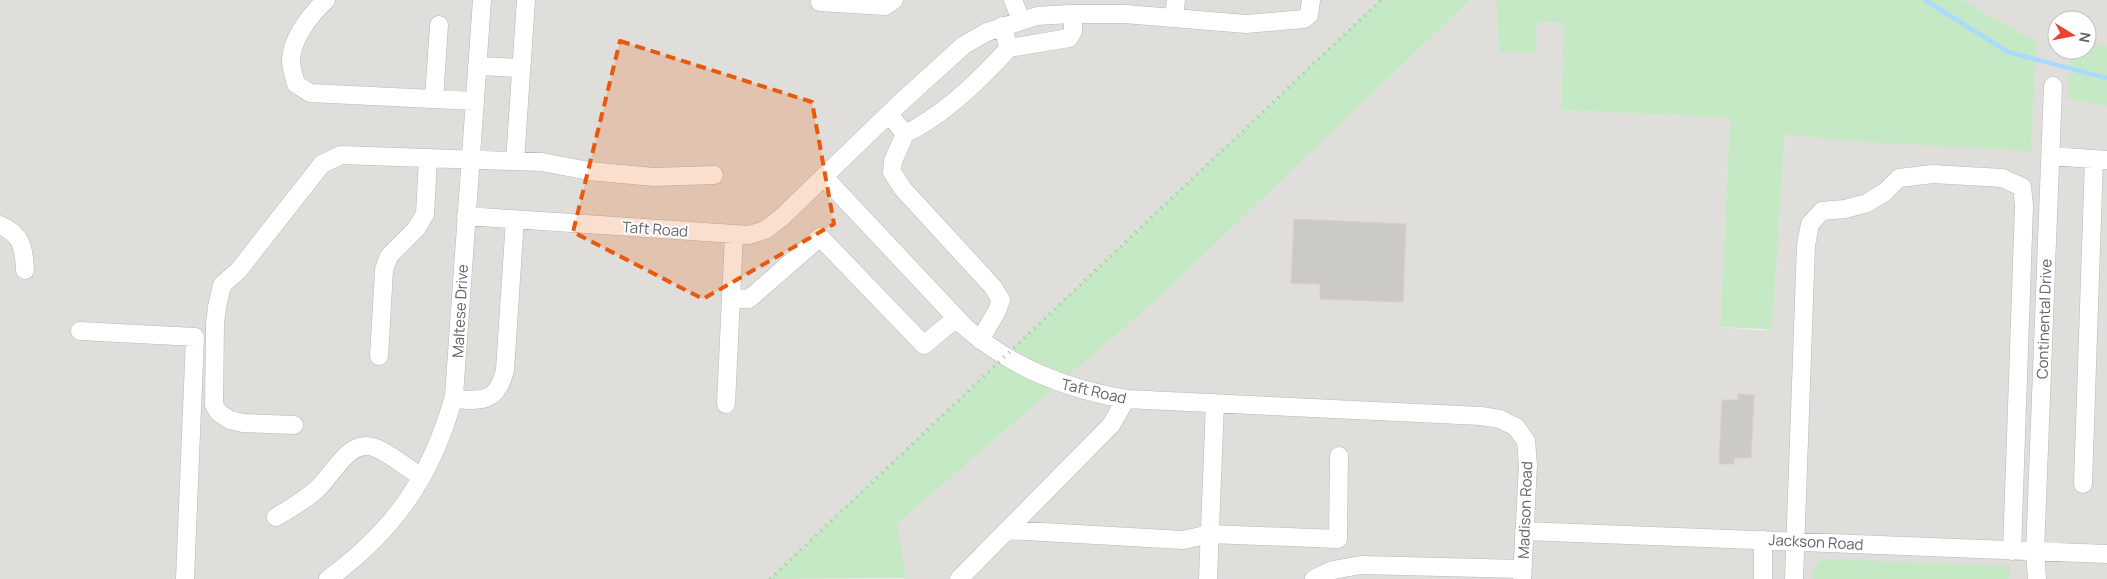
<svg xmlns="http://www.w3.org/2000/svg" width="2107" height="579" font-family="Manrope,sans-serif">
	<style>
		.industrial { fill: #e0deda; fill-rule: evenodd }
		.green { fill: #c5e8c5 }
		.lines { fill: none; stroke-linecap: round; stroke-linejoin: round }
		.stream { stroke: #aadaff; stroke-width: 4.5 }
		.building { fill: #cccac5; stroke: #d6d1c6 }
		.minor-casing { stroke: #b5b8bc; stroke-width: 19 }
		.minor { stroke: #fff; stroke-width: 18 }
		.rail { stroke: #b6b7b8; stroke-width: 4; stroke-dasharray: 1 6; stroke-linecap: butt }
		.marked { fill: #e8590c; fill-opacity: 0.2; stroke: #e8590c; stroke-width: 4; stroke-dasharray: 10 6; stroke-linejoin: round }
		.labels { text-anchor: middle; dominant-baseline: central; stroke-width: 4; stroke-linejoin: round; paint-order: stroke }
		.street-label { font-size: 15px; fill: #5f6368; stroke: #fff }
	</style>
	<rect width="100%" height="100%" fill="#f1efe8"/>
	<!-- industrial -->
	<path class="industrial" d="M0,0h1379l-611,579h-768z
		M1470,0h26l3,51 38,-29 27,1 -3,87 169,8 -10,209 52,4 13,-197 251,-92 -73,-42h144v579h-1204l2,-1 -8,-54 264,-228zM2057,20h30v30h-30z"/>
	<!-- green -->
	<path class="green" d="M1379,0h91l-309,296 -264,228 9,54 -138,1z
		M1496,0h467l73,42 -5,109 -181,-10 -65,-7 -13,197 -8,-2 -44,-2 10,-209 -169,-8 3,-87 -27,-1 -1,31 -37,-1z
		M2087,40l20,7v59l-39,-8 2,-48h17z
		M1823,559l187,7 -1,13h-196v-11z"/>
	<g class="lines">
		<!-- stream -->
		<path class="stream" d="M1925,0l83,52 99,26"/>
	</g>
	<!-- building -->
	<path class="building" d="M1294,219l112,5 -3,78 -83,-3v-15l-29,-1z
		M1738,394l16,1 -3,63h-17v6h-15l3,-64h16z"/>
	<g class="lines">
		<!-- minor casing -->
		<g class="minor-casing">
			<path id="minor" d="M326,0c-16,15 -34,38 -35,60 0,8 3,16 5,24l14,9 164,8
				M1013,0l8,20
				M820,2l65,4 9,-6
				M1174,18l2,-18
				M1009,48l60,-10 4,-7v-17
				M477,66l44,2
				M434,99l5,-74
				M889,114l16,20 -12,27 -1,11 11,17 90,98 8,13 -4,11 -17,29
				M905,134c37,-18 76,-55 104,-86l-7,-22
				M2051,156l56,4
				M515,161l11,-161
				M824,177l141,150c46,40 100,62 161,72l355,17 19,3 16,8 10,14 2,24 -6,114
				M466,216l283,19 16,-5 17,-13 117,-113 65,-59 23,-13 50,-16 32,-2h56l121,10 58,-5 5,-4 2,-15
				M0,225c22,9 24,23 25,45
				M734,234l-3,64 18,1 71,-62 104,108 32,-27
				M80,331l115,6 -10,242
				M379,356l5,-86 5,-14 27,-27 9,-15 3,-56
				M453,399c29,2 44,4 52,-29l10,-151
				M726,404l5,-106
				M294,425l-51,-2 -13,-3 -11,-7 -5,-8 1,-81 2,-17 5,-22 16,-14 84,-107 19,-9 201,7 47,9 65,6 60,-2
				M2083,484l11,-325
				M276,517c14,-8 29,-17 41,-28 17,-15 32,-52 59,-41 16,7 31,20 46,29
				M1007,530l176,10 27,-6 128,5 1,-83
				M1524,531l583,23
				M1763,540v39
				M328,579c67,-49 104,-103 126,-183l28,-396
				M959,579l152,-154 15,-26
				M1208,579l7,-176
				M1314,579l19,-9 28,-5 161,4
				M1794,579l12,-334 4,-21 12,-13 23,-2 22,-6 18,-11 14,-14 34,-4 69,4 20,9 2,19 -12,345
				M2037,579l-2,-27 18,-466"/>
		</g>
		<!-- minor -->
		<use href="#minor" class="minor"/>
		<!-- rail -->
		<path class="rail" d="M770,579l611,-579"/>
	</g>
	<!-- marked area -->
	<path class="marked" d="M620,41l192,61 22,122 -131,75 -130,-67z"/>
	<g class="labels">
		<!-- street labels -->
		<g class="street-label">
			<text transform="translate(655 229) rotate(4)">Taft Road</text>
			<text transform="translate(460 311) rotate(-87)">Maltese Drive</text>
			<text transform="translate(2044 319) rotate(-88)">Continental Drive</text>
			<text transform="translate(1094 391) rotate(13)">Taft Road</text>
			<text transform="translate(1525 510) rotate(-88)">Madison Road</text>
			<text transform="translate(1816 542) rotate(3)">Jackson Road</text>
		</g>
	</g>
	<!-- north arrow -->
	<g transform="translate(2072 35) rotate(100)"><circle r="24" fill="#ffffff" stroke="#bfc1c3"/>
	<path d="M0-4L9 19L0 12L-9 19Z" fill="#ea4335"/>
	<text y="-8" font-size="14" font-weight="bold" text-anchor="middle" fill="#5f6368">N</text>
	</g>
</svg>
